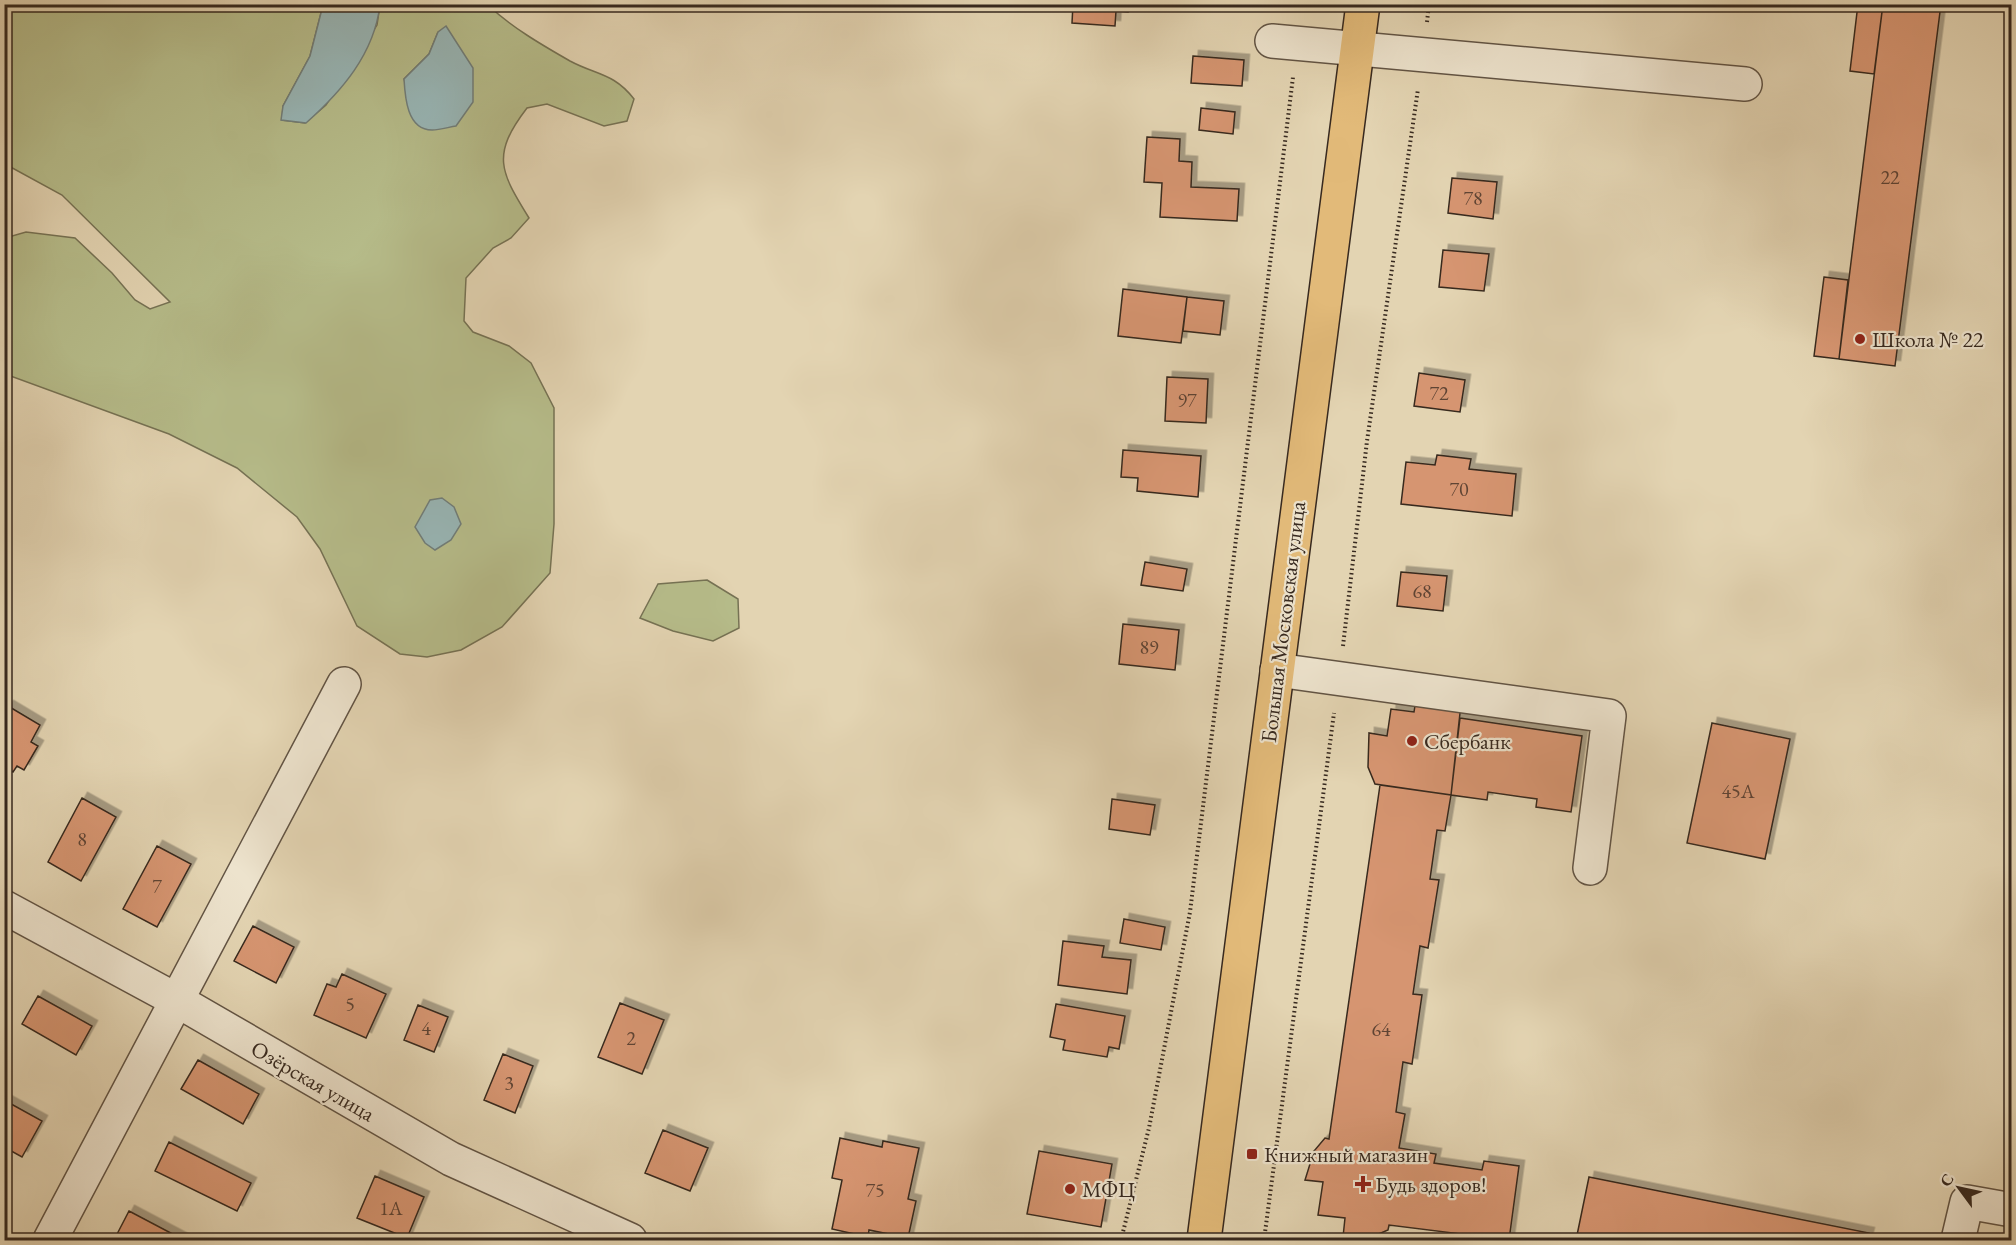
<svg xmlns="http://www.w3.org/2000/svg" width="2016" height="1245" font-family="'EB Garamond',serif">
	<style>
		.green { fill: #b6bc8a; stroke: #767254; stroke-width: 1.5; fill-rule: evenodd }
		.water { fill: #98b6b6; stroke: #717e7a; stroke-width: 1.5 }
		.building { fill: #d69571; stroke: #37291f; stroke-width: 1.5; filter: url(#shadow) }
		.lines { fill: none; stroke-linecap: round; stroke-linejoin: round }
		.minor-casing { stroke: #625444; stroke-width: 36 }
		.major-casing { stroke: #37291f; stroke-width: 36 }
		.path { stroke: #37291f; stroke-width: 4; stroke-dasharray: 1.5 3; stroke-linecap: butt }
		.minor { stroke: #ede3cd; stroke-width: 33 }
		.major { stroke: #e2ba79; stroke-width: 33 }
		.poi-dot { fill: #8f2418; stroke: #ede3cd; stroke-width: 2 }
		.labels { text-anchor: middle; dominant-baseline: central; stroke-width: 4.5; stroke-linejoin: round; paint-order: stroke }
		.number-label { font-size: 20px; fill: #5f4434 }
		.poi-label { font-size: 22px; fill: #37291f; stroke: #ede3cd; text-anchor: start }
		.street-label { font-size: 22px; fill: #37291f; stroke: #ede3cd }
	</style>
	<defs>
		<filter id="shadow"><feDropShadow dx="5.5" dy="-5.5" stdDeviation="0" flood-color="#0004"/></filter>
	</defs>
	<rect width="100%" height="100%" fill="#e3d4b2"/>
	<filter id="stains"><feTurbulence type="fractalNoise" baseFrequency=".00333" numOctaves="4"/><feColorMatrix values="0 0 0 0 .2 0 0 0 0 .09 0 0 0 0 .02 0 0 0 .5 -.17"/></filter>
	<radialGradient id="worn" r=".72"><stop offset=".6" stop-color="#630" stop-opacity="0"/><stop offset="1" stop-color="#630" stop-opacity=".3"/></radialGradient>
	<!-- green -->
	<path class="green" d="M265,4c25,11 33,1 58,1l-13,51 -27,50 -1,14 23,3 21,-18 51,-80 3,-20h108c23,22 54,40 82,56 26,14 44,12 64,38l-7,22 -23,5 -57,-22 -20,4c-36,47 -27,63 2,110l-18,20 -18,10 -27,30 -2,43 9,11 36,14 22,17 23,45v116l-4,49 -48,54 -41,23 -34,7 -27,-3 -43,-28 -37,-77 -23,-32 -60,-49 -68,-34 -164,-60v-136l21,-6 49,6 37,35 23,27 15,9 20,-7 -108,-107 -57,-31 -1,-159zM438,32l-22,91 -12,-44 25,-25z
		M707,580l31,19 1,29 -26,13 -40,-10 -33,-13 18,-34z"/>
	<!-- water -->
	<path class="water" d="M323,5h57c-6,49 -38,86 -74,118l-25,-3 2,-14 27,-50z
		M446,26l27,42v34l-17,24c-7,1 -16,4 -24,4 -25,0 -27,-33 -28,-51l25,-25 9,-22z
		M442,498l12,9 7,17 -10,16 -16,10 -10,-7 -10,-16 15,-27z"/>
	<!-- building -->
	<path class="building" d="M1073,4h55v8l-12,-1 -1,15 -43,-3z
		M1858,4h25l-9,70 -24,-3z
		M1883,4h58l-46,362 -56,-7z
		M1193,56l51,4 -2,26 -51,-3z
		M2012,69v52l-7,-1z
		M1201,108l34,4 -2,22 -34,-4z
		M1147,137l33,2 -1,22 13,1 -1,25 48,2 -2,32 -77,-4 2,-34 -18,-1z
		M1452,178l45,4 -4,37 -45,-6z
		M1443,250l46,4 -5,37 -45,-4z
		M1824,277l24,3 -9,79 -25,-3z
		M1123,289l64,8 -6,46 -63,-7z
		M1187,297l37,4 -4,34 -37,-4z
		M1419,373l46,7 -5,32 -46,-6z
		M1167,377l41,2 -2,44 -41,-2z
		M1123,450l78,6 -3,41 -61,-6 1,-13 -17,-1z
		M1437,455l34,4 -2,10 47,5 -4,42 -111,-12 5,-42 29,3z
		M1145,562l42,7 -4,22 -42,-6z
		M1401,572l46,4 -4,35 -46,-5z
		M1123,624l56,6 -4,40 -56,-6z
		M1417,693l30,9 13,11 -9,82 -76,-11 -7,-17 1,-34 18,3 4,-27 23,3z
		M8,706l32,19 -9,17 7,4 -14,24 -7,-4 -4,6 -9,-5v-54z
		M1460,718l122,18 -11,76 -35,-5 1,-8 -49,-7 -1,8 -36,-5z
		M1712,723l78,16 -25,120 -78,-16z
		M1380,785l71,10 -6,36 -8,-1 -7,49 9,1 -11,68 -8,-2 -7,48 9,1 -10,69 -9,-2 -7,50 9,2 -6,34 37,6 -2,9 48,7 2,-9 35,5 -10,74 -120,-15 -1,5 -14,6 -16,3 -15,-2 2,-19 -27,-3 5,-33 -18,-2 9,-29 11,-13 4,1z
		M82,798l34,19 -35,64 -33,-19z
		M1112,799l43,6 -5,30 -41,-6z
		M157,846l34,18 -34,63 -34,-18z
		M1124,919l41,8 -4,23 -41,-7z
		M253,926l41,21 -18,36 -42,-22z
		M1063,941l41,5 -2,11 29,3 -4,34 -69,-9z
		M342,974l44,20 -20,44 -52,-23 13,-31 9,3z
		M38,996l54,30 -16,29 -54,-31z
		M620,1003l44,17 -22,54 -44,-17z
		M1056,1004l69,12 -6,33 -10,-2 -2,10 -44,-7 2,-10 -15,-3z
		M418,1005l30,12 -14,35 -30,-12z
		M503,1054l30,12 -18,47 -31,-13z
		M198,1060l61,34 -16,30 -62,-35z
		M4,1100l38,21 -20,36 -18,-10z
		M663,1130l45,18 -18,43 -45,-18z
		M840,1138l42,9 1,-6 36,7 -11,51 8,2 -8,37 -39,-8 -1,7 -36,-8 10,-49 -10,-2z
		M169,1142l82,41 -14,28 -82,-40z
		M1039,1151l73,13 -11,63 -74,-13z
		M375,1176l49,21 -17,41 -50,-20z
		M1589,1177l280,56 -2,7h-291z
		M129,1211l55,29h-64l-5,-2z"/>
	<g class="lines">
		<!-- minor casing -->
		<g class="minor-casing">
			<path id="minor" d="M1272,41l473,43
				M1277,670l332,46 -19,152
				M4,907l174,94 273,158 179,81
				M50,1240l294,-556
				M1958,1240l9,-38 45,8"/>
		</g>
		<!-- major casing -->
		<g class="major-casing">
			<path id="major" d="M1204,1240l159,-1236"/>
		</g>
		<!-- path -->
		<path class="path" d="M1427,22l2,-18
			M1343,646l24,-205 51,-352
			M1121,1240l28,-112 41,-216 103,-835
			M1264,1240l70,-527"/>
		<!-- minor -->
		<use href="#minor" class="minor"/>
		<!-- major -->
		<use href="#major" class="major"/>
	</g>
	<!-- markers -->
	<g class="poi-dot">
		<circle cx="1860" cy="339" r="6"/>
		<circle cx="1412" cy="741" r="6"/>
		<rect x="1246" y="1148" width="12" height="12" rx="3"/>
		<path d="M1360 1175h6v6h6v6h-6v6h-6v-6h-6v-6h6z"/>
		<circle cx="1070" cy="1189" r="6"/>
	</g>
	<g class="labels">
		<!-- number labels -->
		<g class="number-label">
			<text x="1890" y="177">22</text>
			<text x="1473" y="198">78</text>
			<text x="1439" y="393">72</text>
			<text x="1187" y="400">97</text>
			<text x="1459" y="489">70</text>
			<text x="1422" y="591">68</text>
			<text x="1149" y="647">89</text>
			<text x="1738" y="791">45А</text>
			<text x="82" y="839">8</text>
			<text x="157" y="886">7</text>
			<text x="350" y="1004">5</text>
			<text x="426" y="1028">4</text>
			<text x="1381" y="1029">64</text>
			<text x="631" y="1038">2</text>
			<text x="509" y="1083">3</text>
			<text x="875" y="1190">75</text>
			<text x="391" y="1208">1А</text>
		</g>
		<!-- poi labels -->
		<g class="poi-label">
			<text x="1872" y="339">Школа № 22</text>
			<text x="1424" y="741">Сбербанк</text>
			<text x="1264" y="1154">Книжный магазин</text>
			<text x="1375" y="1184">Будь здоров!</text>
			<text x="1082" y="1189">МФЦ</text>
		</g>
		<!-- street labels -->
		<g class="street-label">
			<text transform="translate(1283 622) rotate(-83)">Большая Московская улица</text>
			<text transform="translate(313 1081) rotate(30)">Озёрская улица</text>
		</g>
	</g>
	<!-- margin -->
	<rect width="2016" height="1245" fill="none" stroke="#e3d4b2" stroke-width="24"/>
	<rect x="6" y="6" width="2004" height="1233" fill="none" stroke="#37291f" stroke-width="3"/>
	<rect x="12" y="12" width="1992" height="1221" fill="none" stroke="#37291f" stroke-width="1.5"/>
	<!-- north arrow -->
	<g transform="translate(1959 1188) rotate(303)" stroke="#ede3cd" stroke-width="4.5" paint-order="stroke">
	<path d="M0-4.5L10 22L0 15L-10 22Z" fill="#37291f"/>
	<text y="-9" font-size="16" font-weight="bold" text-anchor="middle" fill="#37291f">С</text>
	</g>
	<rect width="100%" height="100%" filter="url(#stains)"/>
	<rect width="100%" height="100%" fill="url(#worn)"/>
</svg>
